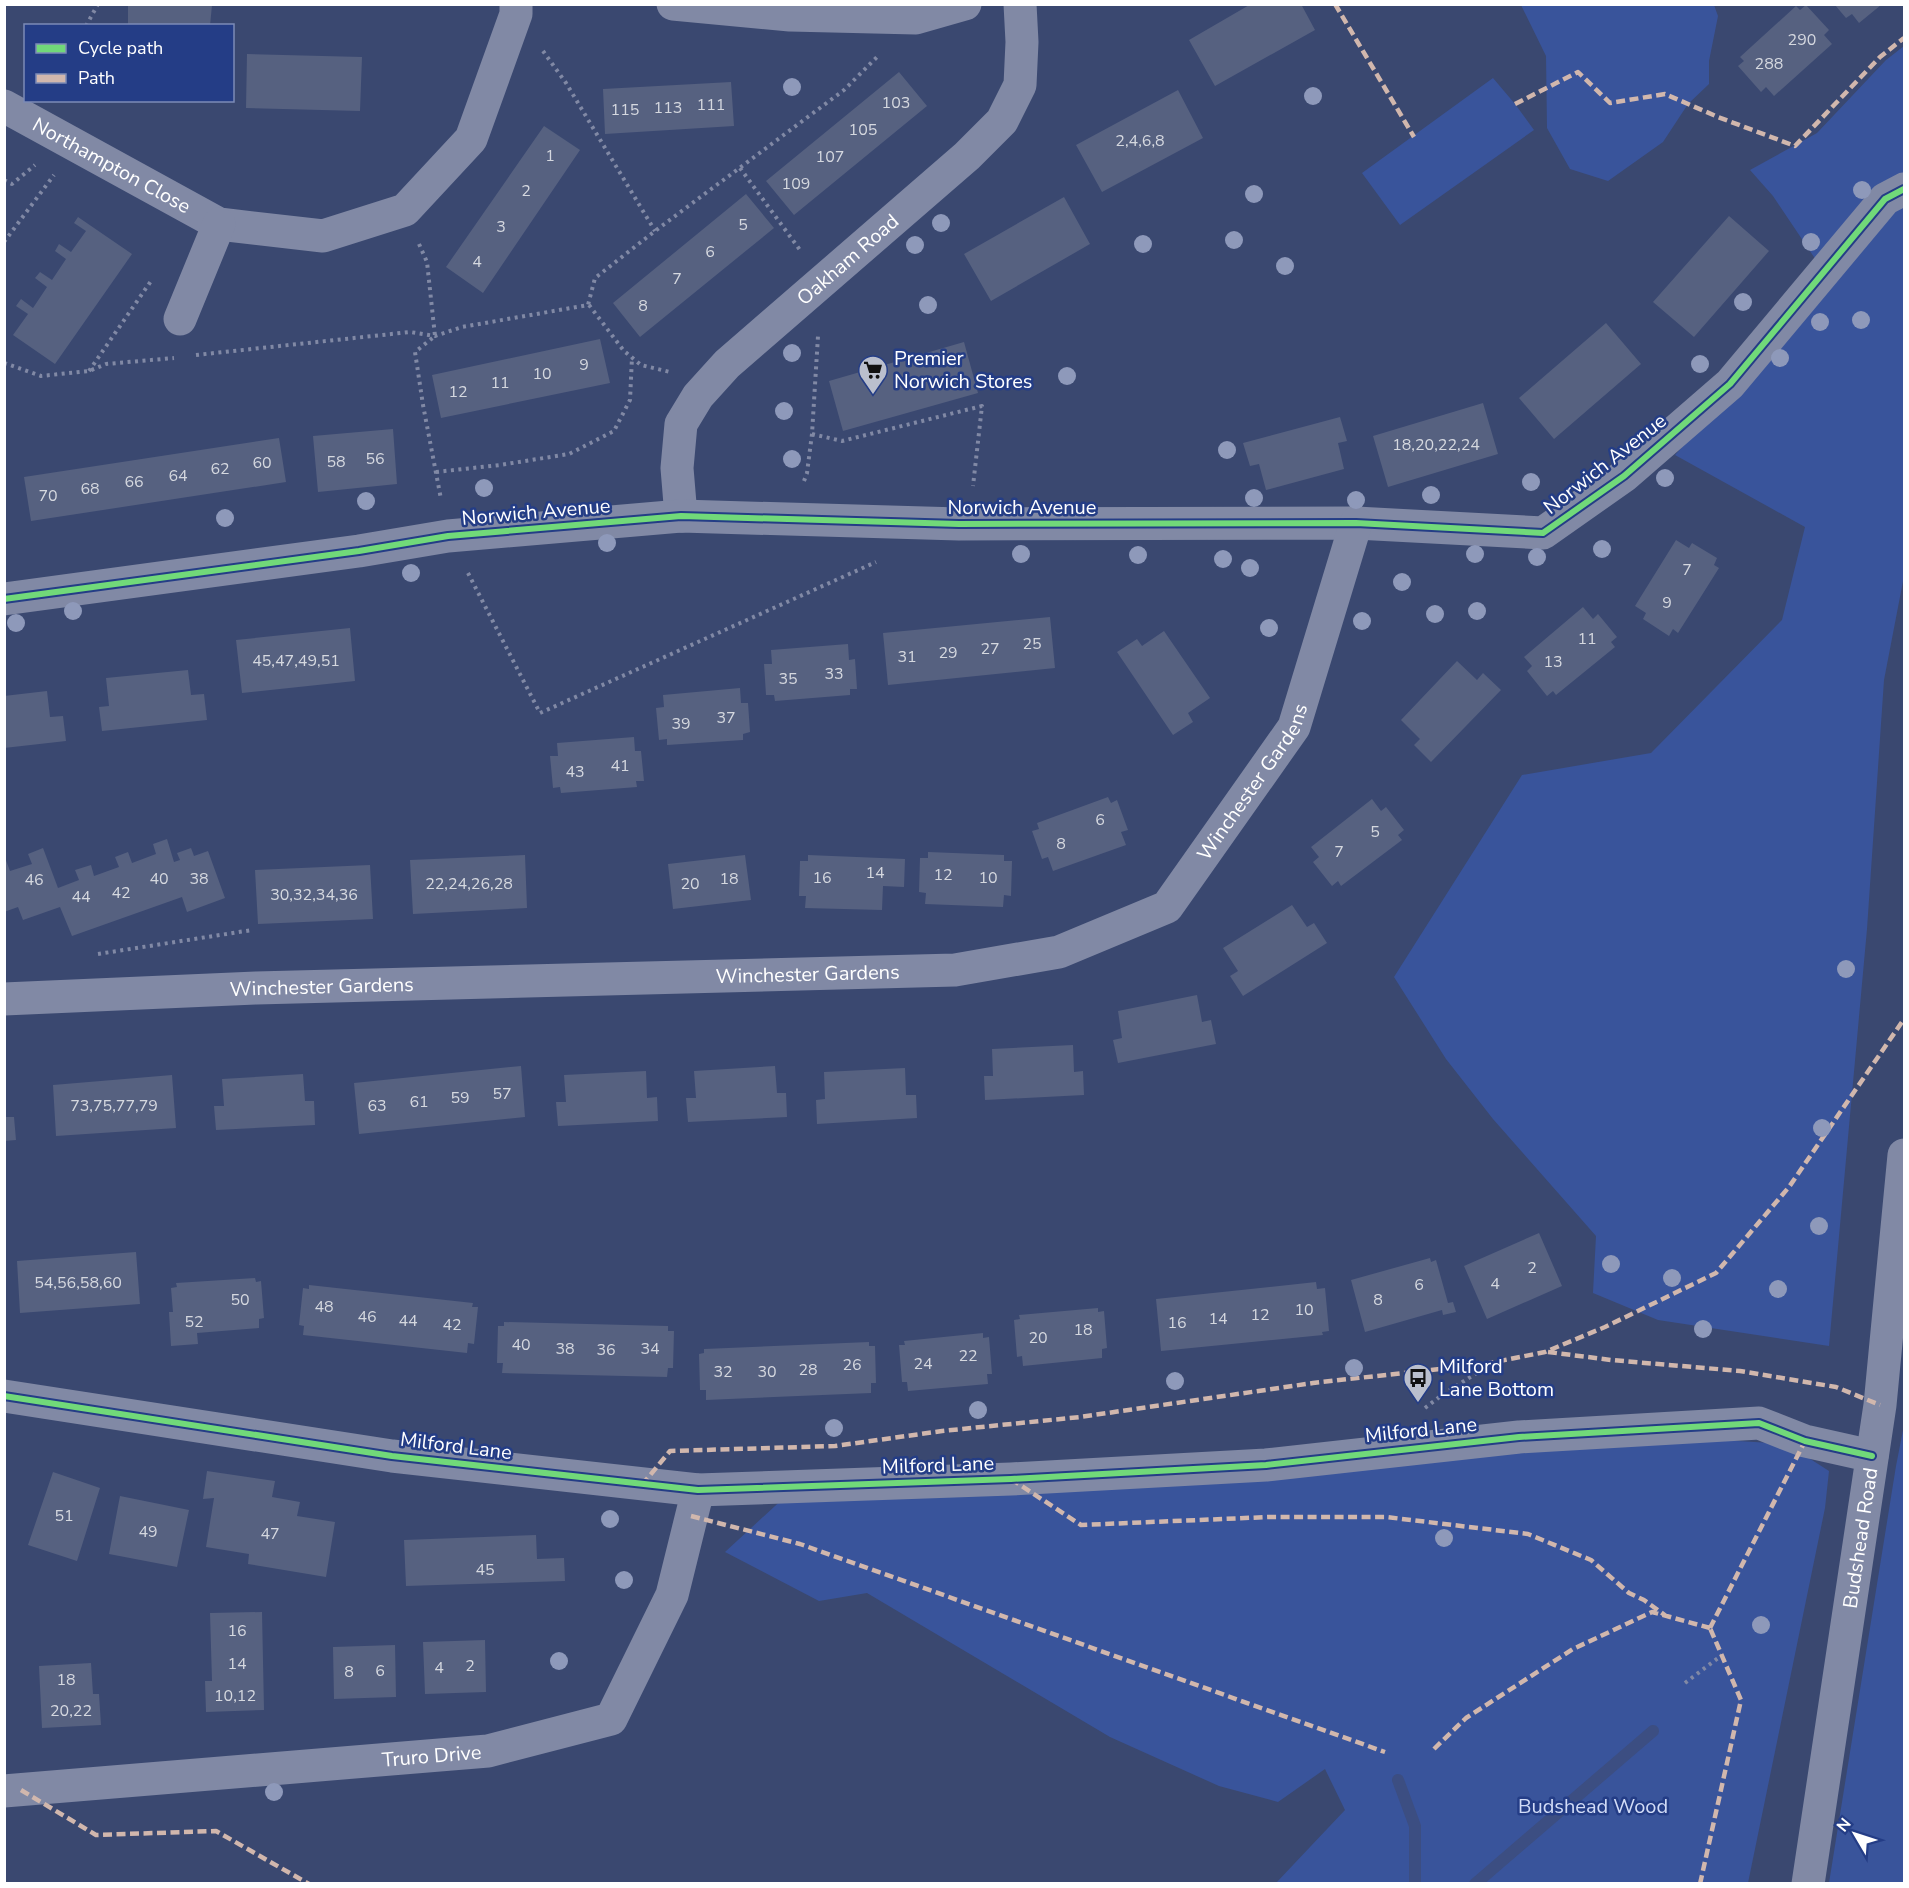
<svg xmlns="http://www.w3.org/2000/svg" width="1909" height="1888" font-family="'Nunito Sans',sans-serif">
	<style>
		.green { fill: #39549b }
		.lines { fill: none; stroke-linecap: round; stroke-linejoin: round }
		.stream { stroke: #3c4e82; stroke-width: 12 }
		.building { fill: #566180 }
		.path { stroke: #8189a5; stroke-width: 4; stroke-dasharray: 3 4.5; stroke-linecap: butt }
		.minor { stroke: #8189a5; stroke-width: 33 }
		.tertiary { stroke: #8189a5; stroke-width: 33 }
		.quiet { stroke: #d1b7ad; stroke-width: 4.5; stroke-dasharray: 9 4.5; stroke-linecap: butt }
		.cycleway-casing { stroke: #243d86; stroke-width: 10 }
		.cycleway { stroke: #71d979; stroke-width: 6 }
		.tree { fill: #8e99ba }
		.labels { text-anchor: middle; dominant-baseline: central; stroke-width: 5; stroke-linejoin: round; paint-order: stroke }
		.number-label { font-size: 16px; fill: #d5d8df }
		.street-label { font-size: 20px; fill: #fff; stroke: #243d86 }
		.poi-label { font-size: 20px; fill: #fff; stroke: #243d86; text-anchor: start }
		.park-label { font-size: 20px; fill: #d2dcf7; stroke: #243d86 }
	</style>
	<rect width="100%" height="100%" fill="#3a4870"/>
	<!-- green -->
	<path class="green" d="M1521,5h193l4,11 -9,45v23l-21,20 -25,38 -55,39 -38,-12 -23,-41 -1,-72z
		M1904,46v132l-86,85 -45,-67 -23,-26 67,-37 69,-73z
		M1493,78l22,26 19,26 -134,95 -38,-52z
		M1904,202v374l-20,104 -17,249 -38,417 -171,-26 -65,-27 3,-57 -103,-117 -47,-60 -52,-82 128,-202 129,-22 131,-133 23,-93 -130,-72 219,-247z
		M1904,1425v458h-75l67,-417z
		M1720,1440l67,4 42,27 -4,37 -77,375h-472l69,-73 -20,-41 -47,33 -59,-16 -109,-49 -243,-144 -48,8 -94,-49 63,-58 770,-48z"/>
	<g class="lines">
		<!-- stream -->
		<path class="stream" d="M1398,1780l17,46v58
			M1475,1884l178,-153"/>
	</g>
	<!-- building -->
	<path class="building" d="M1251,4h50l14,26 -100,56 -26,-46z
		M128,5h84l-2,21h-82z
		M1806,5l23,25 -5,5 8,9 -58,52 -8,-9 -5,5 -23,-26 6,-5 -4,-4 56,-51 4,4z
		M1835,5h46l-22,18 -7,-9 -6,4z
		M247,54l115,3 -2,54 -114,-3z
		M899,72l28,34 -133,109 -28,-34z
		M731,82l3,44 -129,8 -2,-45z
		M1178,90l25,48 -101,54 -26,-47z
		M544,126l36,24 -97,143 -37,-26z
		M746,194l28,34 -134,109 -27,-34z
		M1064,197l26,47 -99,57 -27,-47z
		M1729,216l40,35 -75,86 -41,-35z
		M78,217l54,37 -77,110 -42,-29 15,-21 -12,-8 5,-7 12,9 14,-21 -12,-9 5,-6 12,8 14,-21 -11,-8 4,-7 12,8 15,-21 -12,-8z
		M1606,323l35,41 -87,75 -35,-41z
		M600,339l10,44 -169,35 -9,-43z
		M964,342l14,51 -135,38 -14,-50z
		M1483,403l15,51 -110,33 -15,-51z
		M1340,417l7,24 -9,2 6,26 -78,21 -7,-26 -9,2 -7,-23z
		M393,429l4,55 -79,8 -5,-56z
		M279,438l7,44 -255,39 -7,-44z
		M1676,540l13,8 3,-5 25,15 -3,7 5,3 -41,65 -5,-4 -4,7 -26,-17 3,-6 -11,-7z
		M1583,607l10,12 5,-5 19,23 -6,5 4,5 -59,48 -3,-4 -6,5 -20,-25 5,-5 -8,-9z
		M1050,617l5,51 -167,17 -5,-52z
		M350,628l5,53 -113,12 -6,-53z
		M1164,631l46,67 -22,15 5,9 -20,13 -56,-83 20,-13 5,7z
		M848,644l1,16 6,-1 2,30h-7v6l-75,6 -1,-6h-8l-2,-31h8l-1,-14z
		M1457,661l20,19 6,-7 18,17 -70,72 -17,-17 6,-6 -19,-19z
		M188,670l3,25 13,-1 3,26 -105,11 -3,-24 10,-1 -3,-28z
		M740,688l1,15h7l2,29 -7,2v6l-76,5v-6l-8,1 -3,-32 8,-1 -1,-12z
		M47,691l3,26 13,-1 3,25 -62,7v-52z
		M634,737l1,14h6l3,30h-8l1,6 -76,6 -1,-6 -7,1 -3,-32h8l-1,-13z
		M1108,797l3,6 6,-3 11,30 -7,2 5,13 -73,26 -5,-14 -6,2 -10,-28 7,-2 -2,-6z
		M1372,799l9,12 5,-4 18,23 -6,5 4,5 -61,46 -3,-5 -6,5 -19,-24 6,-5 -8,-10z
		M167,839l7,23 6,-2 -3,-7 14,-5 3,8 14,-5 17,47 -38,14 -5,-15 -110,39 -12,-29 -37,13 -5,-13 -14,5v-57l6,16 22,-7 -4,-10 15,-6 15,40 21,-8 -4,-10 16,-5 3,11 25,-9 -4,-10 13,-5 4,11 24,-9 -3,-10z
		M928,852l76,3v6h8l-1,35 -7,-1 -1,12 -78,-3 1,-11 -7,-1 1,-34h8z
		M525,855l2,53 -114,6 -3,-54z
		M745,855l6,45 -78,9 -5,-45z
		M808,855l97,4 -1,28 -21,-1 -1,24 -77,-2 1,-12h-7l1,-35h8z
		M370,865l3,54 -115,5 -3,-54z
		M1292,905l15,22 7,-4 13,20 -84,53 -13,-20 8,-5 -15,-23z
		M1197,995l5,27 9,-2 5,24 -98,19 -5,-23 9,-2 -4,-27z
		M1073,1045l1,27 9,-1 1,24 -99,5 -1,-24h9l-1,-27z
		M521,1066l4,51 -166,17 -5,-51z
		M775,1066l2,27h9l1,24 -99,5 -2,-24h10l-2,-27z
		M905,1068l1,27h10l1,23 -100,6 -1,-24 9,-1 -1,-27z
		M646,1071l1,27 10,-1 1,24 -100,5 -2,-24h10l-2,-27z
		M303,1074l2,27h9l1,24 -99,5 -2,-24h10l-2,-27z
		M172,1075l4,53 -120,8 -3,-51z
		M4,1117h10l2,23 -12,1z
		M1539,1233l23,53 -75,33 -23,-53z
		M136,1252l4,52 -120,9 -3,-52z
		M1430,1258l1,4 5,-2 12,43 5,-1 3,10 -13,3 -1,-5 -77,22 -14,-52z
		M255,1278l1,4 5,-1 3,37 -5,1v9l-62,5 1,11 -27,2 -2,-34h4l-2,-24 6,-1 -1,-4z
		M1316,1282l1,7 8,-1 4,43 -7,1 1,3 -162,16 -5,-52z
		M309,1285l164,18 -1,4h6l-4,37 -6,-1 -1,10 -164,-18 1,-9 -5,-1 4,-37 6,1z
		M1098,1308v4l6,-1 3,37 -5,1v9l-79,8 -1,-10 -5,1 -3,-37 6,-1 -1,-4z
		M504,1322l164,4v5h6l-1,37h-5l-1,9 -165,-4 1,-10h-6l1,-37h6z
		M983,1333v5l6,-1 3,37h-5l1,10 -80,7 -1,-9h-5l-3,-37h6l-1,-4z
		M869,1342v4h6l1,37h-5v10l-165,7v-10h-6l-1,-36 5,-1v-4z
		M207,1471l68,10 -3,16 28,5 -3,14 38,6 -9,55 -78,-13 1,-10 -43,-7 8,-49 -11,1z
		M53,1472l47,16 -23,73 -49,-16z
		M120,1496l69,14 -12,57 -68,-13z
		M536,1535l1,24 27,-1 1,23 -159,5 -2,-46z
		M262,1612l2,98 -58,2 -1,-31h7l-2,-68z
		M485,1640l1,52 -61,2 -2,-52z
		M395,1645l1,52 -62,2 -1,-52z
		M91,1663l2,31h6l2,31 -59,3 -3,-62z"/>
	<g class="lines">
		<!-- path -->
		<path class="path" d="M86,26l12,-22
			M543,51l23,32 89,148
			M740,168l60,82
			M4,180l8,4 23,-19
			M4,242l50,-67
			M419,244l8,18 8,74 -20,16 8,53 18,94
			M589,305l35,46 17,14 29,7
			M196,355l214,-23 25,4 27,-9 126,-22 7,-27 60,-47 189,-141 33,-33
			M4,363l37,13 48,-5 17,-7 68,-6
			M89,371l62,-90
			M812,434l30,7 140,-35 -9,80
			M436,472l64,-7 69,-11 45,-23 16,-31 2,-43
			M804,481l3,-8 5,-39 6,-98
			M468,573l72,140 336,-151
			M98,954l154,-24
			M1425,1408l17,-13 52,-33
			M1685,1683l37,-28"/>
		<!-- minor -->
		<g class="minor">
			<path d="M673,4l117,11 126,3 49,-14"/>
			<path id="s1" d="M4,106l215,118 104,12 82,-26 66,-71 45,-125v-10"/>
			<path d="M180,319l39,-95"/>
			<path id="s2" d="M681,516l-4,-48 4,-44 17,-28 29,-32 240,-208 35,-35 18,-36 2,-43 -2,-38"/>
			<path d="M4,599l355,-48 89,-15 233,-20 278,8 397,-1 187,10 81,-57 106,-92 155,-185 19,-10"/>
			<path id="s3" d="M4,999l252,-11 699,-18 104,-18 108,-45 127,-180 62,-204"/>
			<path d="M4,1396l388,60 306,34 313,-11 255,-14 253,-28 240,-14 46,18 67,15"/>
			<path id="s4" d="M4,1791l484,-40 123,-32 61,-124 26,-105"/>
		</g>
		<!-- tertiary -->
		<path class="tertiary" id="s5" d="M1808,1884l72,-479 24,-250"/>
		<!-- quiet -->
		<path class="quiet" d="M1335,4l79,133
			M1515,104l63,-32 32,31 55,-9 53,23 77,29 85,-89 24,-19
			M1548,1352l63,8 129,11 96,16 44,18
			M1011,1479l70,46 188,-8h117l142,17 63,26 38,33 15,7 22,16
			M642,1485l28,-34 165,-5 107,-15 138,-14 233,-34 172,-19 60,-12 60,-25 111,-54 73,-86 115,-168
			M691,1516l109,28 585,208
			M1710,1628l95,-187
			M1434,1749l32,-31 107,-69 79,-37 58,16
			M21,1790l75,45 120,-4 93,53
			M1700,1884l41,-184 -31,-72"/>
		<!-- cycleway casing -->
		<g class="cycleway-casing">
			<path id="cycleway" d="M4,599l355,-48 89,-15 233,-20 278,8 397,-1 187,10 81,-57 106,-92 155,-185 19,-10
				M4,1396l388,60 306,34 313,-11 255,-14 253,-28 240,-14 46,18 67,15"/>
		</g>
		<!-- cycleway -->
		<use href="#cycleway" class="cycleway"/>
	</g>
	<!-- trees -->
	<g class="tree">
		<circle cx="792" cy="87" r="9"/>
		<circle cx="1313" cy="96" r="9"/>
		<circle cx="1862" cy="190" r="9"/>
		<circle cx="1254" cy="194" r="9"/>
		<circle cx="941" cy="223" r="9"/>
		<circle cx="1234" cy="240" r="9"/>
		<circle cx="1811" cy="242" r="9"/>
		<circle cx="1143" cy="244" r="9"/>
		<circle cx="915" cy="245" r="9"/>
		<circle cx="1285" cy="266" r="9"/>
		<circle cx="1743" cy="302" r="9"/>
		<circle cx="928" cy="305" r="9"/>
		<circle cx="1861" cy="320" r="9"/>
		<circle cx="1820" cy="322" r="9"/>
		<circle cx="792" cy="353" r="9"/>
		<circle cx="1780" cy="358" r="9"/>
		<circle cx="1700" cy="364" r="9"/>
		<circle cx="1067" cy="376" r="9"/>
		<circle cx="784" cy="411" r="9"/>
		<circle cx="1227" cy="450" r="9"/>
		<circle cx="792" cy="459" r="9"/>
		<circle cx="1665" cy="478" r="9"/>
		<circle cx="1531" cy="482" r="9"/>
		<circle cx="484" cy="488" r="9"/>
		<circle cx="1431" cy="495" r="9"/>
		<circle cx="1254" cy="498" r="9"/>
		<circle cx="1356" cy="500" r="9"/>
		<circle cx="366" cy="501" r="9"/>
		<circle cx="225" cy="518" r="9"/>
		<circle cx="607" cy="543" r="9"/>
		<circle cx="1602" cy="549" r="9"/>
		<circle cx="1021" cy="554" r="9"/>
		<circle cx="1475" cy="554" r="9"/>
		<circle cx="1138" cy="555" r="9"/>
		<circle cx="1537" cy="557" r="9"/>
		<circle cx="1223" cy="559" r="9"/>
		<circle cx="1250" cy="568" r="9"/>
		<circle cx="411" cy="573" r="9"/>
		<circle cx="1402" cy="582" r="9"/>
		<circle cx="73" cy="611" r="9"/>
		<circle cx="1477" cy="611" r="9"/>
		<circle cx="1435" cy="614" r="9"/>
		<circle cx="1362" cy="621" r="9"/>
		<circle cx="16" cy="623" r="9"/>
		<circle cx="1269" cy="628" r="9"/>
		<circle cx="1846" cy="969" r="9"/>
		<circle cx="1822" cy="1128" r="9"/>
		<circle cx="1819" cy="1226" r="9"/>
		<circle cx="1611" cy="1264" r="9"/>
		<circle cx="1672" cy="1278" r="9"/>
		<circle cx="1778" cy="1289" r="9"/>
		<circle cx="1703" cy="1329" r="9"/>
		<circle cx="1354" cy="1368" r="9"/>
		<circle cx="1175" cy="1381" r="9"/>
		<circle cx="978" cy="1410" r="9"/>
		<circle cx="834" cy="1428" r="9"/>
		<circle cx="610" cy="1519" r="9"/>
		<circle cx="1444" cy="1538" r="9"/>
		<circle cx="624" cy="1580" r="9"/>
		<circle cx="1761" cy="1625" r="9"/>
		<circle cx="559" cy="1661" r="9"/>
		<circle cx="274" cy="1792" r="9"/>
	</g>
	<!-- icons -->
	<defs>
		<g id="supermarket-pin" transform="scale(1.5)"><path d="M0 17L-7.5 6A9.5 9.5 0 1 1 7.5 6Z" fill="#babfcd" stroke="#243d86"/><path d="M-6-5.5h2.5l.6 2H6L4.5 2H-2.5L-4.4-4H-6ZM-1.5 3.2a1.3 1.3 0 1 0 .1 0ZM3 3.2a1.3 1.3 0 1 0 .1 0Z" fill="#111"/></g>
		<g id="bus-pin" transform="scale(1.5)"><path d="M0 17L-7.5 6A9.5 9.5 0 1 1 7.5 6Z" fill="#babfcd" stroke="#243d86"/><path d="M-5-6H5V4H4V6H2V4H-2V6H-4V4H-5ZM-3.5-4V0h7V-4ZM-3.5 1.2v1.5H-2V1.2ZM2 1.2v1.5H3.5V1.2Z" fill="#111"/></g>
	</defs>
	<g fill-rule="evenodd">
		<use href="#supermarket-pin" x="873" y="370"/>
		<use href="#bus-pin" x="1418" y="1378"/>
	</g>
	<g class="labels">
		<!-- number labels -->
		<g class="number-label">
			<text x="1802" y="40">290</text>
			<text x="1769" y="64">288</text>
			<text x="896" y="103">103</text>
			<text x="711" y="105">111</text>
			<text x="668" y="108">113</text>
			<text x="625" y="110">115</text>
			<text x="863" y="130">105</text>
			<text x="1140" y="141">2,4,6,8</text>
			<text x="550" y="156">1</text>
			<text x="830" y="157">107</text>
			<text x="796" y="184">109</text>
			<text x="526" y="191">2</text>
			<text x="743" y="225">5</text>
			<text x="501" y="227">3</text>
			<text x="710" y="252">6</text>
			<text x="477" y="262">4</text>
			<text x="677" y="279">7</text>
			<text x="643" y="306">8</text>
			<text x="584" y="365">9</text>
			<text x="542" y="374">10</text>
			<text x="500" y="383">11</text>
			<text x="458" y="392">12</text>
			<text x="1436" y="445">18,20,22,24</text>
			<text x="375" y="459">56</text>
			<text x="336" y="462">58</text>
			<text x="262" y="463">60</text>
			<text x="220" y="469">62</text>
			<text x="178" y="476">64</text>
			<text x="134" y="482">66</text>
			<text x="90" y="489">68</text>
			<text x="48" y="496">70</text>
			<text x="1687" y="570">7</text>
			<text x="1667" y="603">9</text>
			<text x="1587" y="639">11</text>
			<text x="1032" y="644">25</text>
			<text x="990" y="649">27</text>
			<text x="948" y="653">29</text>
			<text x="907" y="657">31</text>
			<text x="296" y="661">45,47,49,51</text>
			<text x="1553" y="662">13</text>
			<text x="834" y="674">33</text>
			<text x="788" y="679">35</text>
			<text x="726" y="718">37</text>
			<text x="681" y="724">39</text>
			<text x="620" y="766">41</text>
			<text x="575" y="772">43</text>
			<text x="1100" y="820">6</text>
			<text x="1375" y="832">5</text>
			<text x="1061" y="844">8</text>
			<text x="1339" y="852">7</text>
			<text x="875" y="873">14</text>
			<text x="943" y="875">12</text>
			<text x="822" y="878">16</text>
			<text x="988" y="878">10</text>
			<text x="159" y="879">40</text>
			<text x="199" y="879">38</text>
			<text x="729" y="879">18</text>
			<text x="34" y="880">46</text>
			<text x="469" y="884">22,24,26,28</text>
			<text x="690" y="884">20</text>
			<text x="121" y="893">42</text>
			<text x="314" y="895">30,32,34,36</text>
			<text x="81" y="897">44</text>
			<text x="502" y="1094">57</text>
			<text x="460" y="1098">59</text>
			<text x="419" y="1102">61</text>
			<text x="114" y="1106">73,75,77,79</text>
			<text x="377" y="1106">63</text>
			<text x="1532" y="1268">2</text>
			<text x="78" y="1283">54,56,58,60</text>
			<text x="1495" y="1284">4</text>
			<text x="1419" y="1285">6</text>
			<text x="240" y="1300">50</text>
			<text x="1378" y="1300">8</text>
			<text x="324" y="1307">48</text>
			<text x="1304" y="1310">10</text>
			<text x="1260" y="1315">12</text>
			<text x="367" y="1317">46</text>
			<text x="1218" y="1319">14</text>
			<text x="408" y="1321">44</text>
			<text x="194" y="1322">52</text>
			<text x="1177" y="1323">16</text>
			<text x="452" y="1325">42</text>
			<text x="1083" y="1330">18</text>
			<text x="1038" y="1338">20</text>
			<text x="521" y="1345">40</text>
			<text x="565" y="1349">38</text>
			<text x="650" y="1349">34</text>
			<text x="606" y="1350">36</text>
			<text x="968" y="1356">22</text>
			<text x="923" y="1364">24</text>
			<text x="852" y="1365">26</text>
			<text x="808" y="1370">28</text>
			<text x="723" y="1372">32</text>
			<text x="767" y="1372">30</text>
			<text x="64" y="1516">51</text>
			<text x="148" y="1532">49</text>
			<text x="270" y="1534">47</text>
			<text x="485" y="1570">45</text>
			<text x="237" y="1631">16</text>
			<text x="237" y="1664">14</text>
			<text x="470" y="1666">2</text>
			<text x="439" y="1668">4</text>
			<text x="380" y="1671">6</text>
			<text x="349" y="1672">8</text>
			<text x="66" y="1680">18</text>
			<text x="235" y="1696">10,12</text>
			<text x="71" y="1711">20,22</text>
		</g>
		<!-- street labels -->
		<g class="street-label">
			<text stroke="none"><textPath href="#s1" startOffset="123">Northampton Close</textPath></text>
			<text stroke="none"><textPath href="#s2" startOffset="328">Oakham Road</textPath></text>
			<text transform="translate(1605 464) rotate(-38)">Norwich Avenue</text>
			<text x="1022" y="507">Norwich Avenue</text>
			<text transform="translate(536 512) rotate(-5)">Norwich Avenue</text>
			<text stroke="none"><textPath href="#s3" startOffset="1326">Winchester Gardens</textPath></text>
			<text stroke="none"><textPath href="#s3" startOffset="804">Winchester Gardens</textPath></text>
			<text stroke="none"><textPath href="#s3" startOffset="318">Winchester Gardens</textPath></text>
			<text transform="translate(1421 1430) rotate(-6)">Milford Lane</text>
			<text transform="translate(456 1446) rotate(7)">Milford Lane</text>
			<text transform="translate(938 1465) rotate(-2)">Milford Lane</text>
			<text stroke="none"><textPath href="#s5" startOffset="350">Budshead Road</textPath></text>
			<text stroke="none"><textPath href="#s4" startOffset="429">Truro Drive</textPath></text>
		</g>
		<!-- poi labels -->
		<g class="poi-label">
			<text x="894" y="358">Premier<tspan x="894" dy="23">Norwich Stores</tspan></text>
			<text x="1439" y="1366">Milford<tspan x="1439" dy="23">Lane Bottom</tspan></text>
		</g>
		<!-- park labels -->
		<g class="park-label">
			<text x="1593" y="1806">Budshead Wood</text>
		</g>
	</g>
	<!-- border -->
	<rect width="1909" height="1888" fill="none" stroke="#ffffff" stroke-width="12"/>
	<!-- legend -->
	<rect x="24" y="24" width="210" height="78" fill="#243d86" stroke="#7c8bb6" stroke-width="1.5"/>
	<rect x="36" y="44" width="30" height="9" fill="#71d979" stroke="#7c8bb6" stroke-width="1.5"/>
	<text x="78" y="54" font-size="18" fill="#ffffff">Cycle path</text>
	<rect x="36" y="74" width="30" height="9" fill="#d1b7ad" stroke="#7c8bb6" stroke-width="1.5"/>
	<text x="78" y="84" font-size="18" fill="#ffffff">Path</text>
	<!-- north arrow -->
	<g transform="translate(1855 1834) rotate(309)" stroke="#243d86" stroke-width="4.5" paint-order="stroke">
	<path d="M0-4.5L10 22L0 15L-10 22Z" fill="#ffffff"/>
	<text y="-9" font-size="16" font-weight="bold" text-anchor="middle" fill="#ffffff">N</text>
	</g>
</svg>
